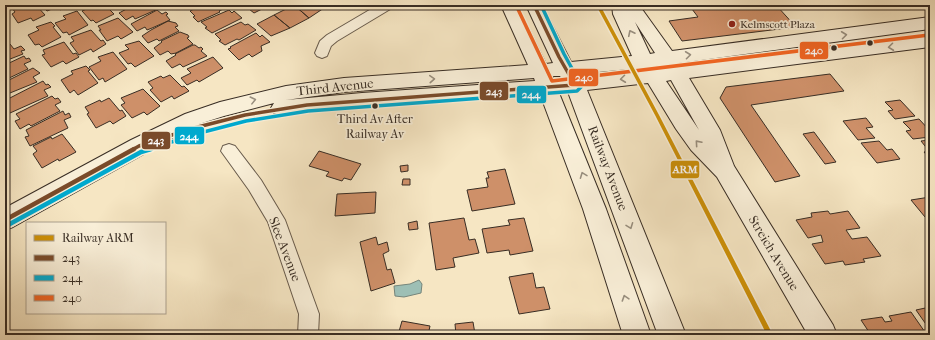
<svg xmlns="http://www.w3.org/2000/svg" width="935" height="340" font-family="'IM FELL French Canon',serif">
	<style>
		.water { fill: #9dbfb5; stroke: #75857b }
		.building { fill: #ce9069; stroke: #382d24 }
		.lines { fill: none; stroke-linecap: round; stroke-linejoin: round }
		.street-casing { stroke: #685b4c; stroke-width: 2 }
		.secondary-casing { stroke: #382d24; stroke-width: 2 }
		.street { fill: #f9efd8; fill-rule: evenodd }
		.secondary { fill: #f9efd8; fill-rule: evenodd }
		.bus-1-far1-casing { stroke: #f9efd8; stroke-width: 6 }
		.bus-1-casing { stroke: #f9efd8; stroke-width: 8 }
		.bus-2-far1-casing { stroke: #f9efd8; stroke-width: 6 }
		.bus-2-casing { stroke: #f9efd8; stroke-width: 8 }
		.bus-3-casing { stroke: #f9efd8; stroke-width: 6 }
		.bus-1-far1 { stroke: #7a4b2a; stroke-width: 3.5 }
		.bus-1 { stroke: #7a4b2a; stroke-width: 4.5 }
		.bus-2-far1 { stroke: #00a9ce; stroke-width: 3.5 }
		.bus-2 { stroke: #00a9ce; stroke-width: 4.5 }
		.bus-3 { stroke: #f26522; stroke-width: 3.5 }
		.rail-1-casing { stroke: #f9efd8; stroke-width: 3 }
		.rail-1 { fill: #cd9007; fill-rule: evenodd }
		.oneway { stroke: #988e7e }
		.poi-dot { fill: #8f2418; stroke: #f9efd8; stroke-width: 1.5 }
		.bus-dot { fill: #382d24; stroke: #f9efd8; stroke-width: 1.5 }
		.labels { text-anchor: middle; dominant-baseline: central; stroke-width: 3.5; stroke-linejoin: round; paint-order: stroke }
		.far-poi-label { font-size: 11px; fill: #382d24; stroke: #f9efd8; text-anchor: start }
		.bus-label { font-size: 12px; fill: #382d24; stroke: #f9efd8 }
		.street-label { font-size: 13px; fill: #382d24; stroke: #f9efd8 }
		.line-badge { stroke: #f9efd8; stroke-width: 1.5 }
		.badge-label { font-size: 11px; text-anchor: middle; font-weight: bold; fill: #fff }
	</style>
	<rect width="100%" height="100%" fill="#f6e6c3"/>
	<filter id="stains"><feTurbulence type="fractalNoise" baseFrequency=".005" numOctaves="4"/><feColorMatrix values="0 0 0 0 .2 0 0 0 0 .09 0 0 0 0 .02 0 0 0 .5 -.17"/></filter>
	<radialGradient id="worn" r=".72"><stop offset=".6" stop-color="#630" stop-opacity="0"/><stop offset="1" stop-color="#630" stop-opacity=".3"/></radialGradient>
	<!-- water -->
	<path class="water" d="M419,280l3,4 -1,9 -17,4 -9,-1 -1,-10 16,-2z"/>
	<!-- building -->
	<path class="building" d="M21,5h15l9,10 -12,6 -2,-3 -13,5 -6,-9 3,-2 -3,-4z
		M41,5h27l-8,5 -3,-3 -10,4z
		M89,5h16l9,9 -18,9 -3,-3 -2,1 -9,-10 9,-4z
		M134,5h20l4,4 -23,10 -2,-3 -7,4 -7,-7z
		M202,5h26l2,1 -11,5 1,1 -22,10 -5,-5 2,-1 -5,-5z
		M244,5h26l-16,8z
		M294,5l15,13 -19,10 -16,-13z
		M294,5h25l5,3 -15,10z
		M689,5h87l20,22 -114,14 -13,-20 29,-4z
		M157,10l5,4 4,-2 2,2 -2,1 4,5 -18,8 -5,2 -2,-3 -8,4 -6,-7z
		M229,10l3,3 2,-2 8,7 -30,15 -7,-5 2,-1 -6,-5z
		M77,11l11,14 -19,10 -2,-3 -4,1 -8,-10 11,-4 -3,-3z
		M274,15l16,13 -19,8 -14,-12z
		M118,18l15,14 -12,7 -3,-3 -11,5 -8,-11h2l-3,-4z
		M168,21l8,2 2,3 -3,1 4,4 -20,10 -2,-2 -9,4 -6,-7 9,-6z
		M51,22l4,4 -2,1 8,10 -19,10 -3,-3 -4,1 -7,-10 11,-5 -3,-3z
		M241,22l4,3 3,-1 8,6 -17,10 -2,-1 -12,6 -6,-4 2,-1 -6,-6z
		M91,30l10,11 2,-1 3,4 -13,8 -2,-3 -12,6 -9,-12 4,-2 -3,-4z
		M180,32l8,3 1,2 -2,1 6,6 -17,9 -5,1 -3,-3 -8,4 -6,-7 8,-6 -1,-1z
		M256,33l4,4 2,-2 8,7 -9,4 1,5 -10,6 -3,-3 -10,6 -11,-11 3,-1 -1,-1z
		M139,41l15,15 -19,11 -4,-4 -3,1 -9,-11 10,-4 -4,-4z
		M64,42l9,12 3,-1 3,4 -13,7 -3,-3 -12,6 -9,-12 3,-1 -2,-4z
		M10,44l4,5 7,-3 4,4 -4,1 2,3 -18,7v-14z
		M193,45h2l4,3 2,-1 2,2 -2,2 6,5 -24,11 -3,-3 -8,4 -6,-7 10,-6 -1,-1z
		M113,52l14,17 -22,13 -2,-4 -4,2 -10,-13 12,-6 -3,-4z
		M24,56l2,3 3,-1 2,3 -7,3 4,5 -23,11v-15z
		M213,57l10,11 -24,14 -2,-2 -10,5 -6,-7 10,-5 -4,-4z
		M86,66l4,4 -2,1 10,12 -20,12 -4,-5 -4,3 -9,-13 12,-6 -2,-3z
		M33,68l7,5 -7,4 4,5 -32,13v-13z
		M830,74l14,17 -93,14 49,71 -25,6 -55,-84 6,-11z
		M170,75l12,12 2,-1 5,5 -15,8 -2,-3 -11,6 -11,-12 3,-2 -5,-6 13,-6 2,2z
		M43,81l3,4 2,-1 3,3 -7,3 4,6 -38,17 -4,-7 3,-2 -3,-4z
		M143,89l17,17 -13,9 -3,-3 -12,6 -11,-13 4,-2 -4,-5z
		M52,96l3,3 3,-1 3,4 -6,3 5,6 -29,15 -2,-2 -9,5 -5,-8 5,-2 -4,-5z
		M109,98l11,13 2,-1 4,6 -13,8 -3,-3 -14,7 -9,-14 2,-1 -4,-6 15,-7 1,2z
		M900,100l15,16 -20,3 -7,-8 5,-1 -8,-8z
		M63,111l2,4 4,-2 2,4 -7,3 4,8 -38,18 -5,-9 4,-1 -3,-6z
		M866,118l7,9 -7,1 9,10 -17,2 -15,-19z
		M919,119l11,12v6l-17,2 -7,-8 5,-1 -8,-8z
		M814,132l22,30 -11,2 -22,-30z
		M62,134l14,18 -17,9 -1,-2 -16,9 -9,-14 4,-3 -4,-5 18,-9 1,2z
		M930,140v19l-6,-7 5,-1 -8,-10z
		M879,141l8,9 5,-1 8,10 -23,4 -16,-20z
		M319,151l42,13 -10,16 -7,-2 -2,3 -16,-5 3,-4 -20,-6z
		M408,165v6l-7,1 -1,-6z
		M505,169l10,35 -43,7 -5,-21 21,-3 -2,-9h3l-2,-6z
		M403,179h7v6h-8z
		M376,192l-1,21 -40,3 2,-22z
		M930,193v23l-5,1 -14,-17 19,-3 -3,-3z
		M828,211l2,3 18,-3 12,17 -14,2 6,9 15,-2 14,19 -18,3 2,3 -20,3 -2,-4 -18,3 -13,-20 11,-2 -2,-7 -13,3 -12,-18 16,-3 -1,-4z
		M464,218l5,22 6,-1 4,14 -26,5 2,9 -19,3 -7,-47z
		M524,218l9,33 -23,4 -1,-5 -22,3 -5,-24 28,-4 -2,-5z
		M417,221l1,8 -9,1 -1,-7z
		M376,237l2,8 9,-3 2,9 -6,3 4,16 4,-1 4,14 -24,8 -11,-49z
		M533,273l3,15 8,-1 6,22 -31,5 -10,-37z
		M930,307v23l-14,-20z
		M911,312l16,23h-56l-10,-15 21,-3 3,5 7,-1 -3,-5z
		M402,321l28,5 -2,9h-30z
		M473,322l2,12 -19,1 -1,-11z"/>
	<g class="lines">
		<!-- street casing -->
		<g class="street-casing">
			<path id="street" d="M378,5h16l-2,3 -55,33 -6,5 -4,10 -5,2 -5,-2 -2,-3 5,-12 7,-6z
				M229,144l6,2 26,34 24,40 34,94 -1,21h-20l1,-21 -31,-92 -19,-32 -28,-39 2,-5z"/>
		</g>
		<!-- secondary casing -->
		<g class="secondary-casing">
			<path id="secondary" d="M501,5h16l29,59 7,-1 -27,-58h16l29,57 61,-6 -19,-42 -1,-9h27l33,46 258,-34v12l-251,34 2,3 249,-31v12l-241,31 31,52 14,36 99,159 4,10h-29l-91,-158 -26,-27 -15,-21 -28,-46 -61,7 99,245h-28l-90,-243 -9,1 47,116 45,126h-28l-40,-126 -43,-115 -178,13 -81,8 -7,-2 -3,-5 3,-5 -50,13 -25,8 -52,28 -134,75 -8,3v-22l126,-68 54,-26 35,-12 66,-16 58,-8 184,-13zM635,22l20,31 -5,1zM662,65l1,3h-5l-2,-2zM639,68l1,2 -60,7 -2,-3zM552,76h8l2,3 -8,1zM534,78l1,3 -173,12 -76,7 58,-8zM671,80l28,50 -33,-49z"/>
		</g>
		<!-- street -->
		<use href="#street" class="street"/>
		<!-- secondary -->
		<use href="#secondary" class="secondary"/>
		<!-- bus-1-far1 casing -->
		<g class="bus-1-far1-casing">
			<path id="bus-1-far1" d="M132,150l7,-4 51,-17 55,-14 62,-10 268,-20 -16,-28 -25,-52"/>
		</g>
		<!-- bus-1 casing -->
		<g class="bus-1-casing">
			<path id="bus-1" d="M5,220l129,-71"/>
		</g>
		<!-- bus-2-far1 casing -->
		<g class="bus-2-far1-casing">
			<path id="bus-2-far1" d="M148,150l44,-15 54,-14 62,-10 269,-20 4,-4 -1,-4 -16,-29 -23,-49"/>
		</g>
		<!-- bus-2 casing -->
		<g class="bus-2-casing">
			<path id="bus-2" d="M8,225l133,-73 10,-3"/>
		</g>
		<!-- bus-3 casing -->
		<g class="bus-3-casing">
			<path id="bus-3" d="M516,5l36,76 377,-46"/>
		</g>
		<!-- bus-1-far1 -->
		<use href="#bus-1-far1" class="bus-1-far1"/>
		<!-- bus-1 -->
		<use href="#bus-1" class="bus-1"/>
		<!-- bus-2-far1 -->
		<use href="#bus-2-far1" class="bus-2-far1"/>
		<!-- bus-2 -->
		<use href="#bus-2" class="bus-2"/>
		<!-- bus-3 -->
		<use href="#bus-3" class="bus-3"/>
		<!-- rail-1 casing -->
		<g class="rail-1-casing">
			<path id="rail-1" d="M596,5h4l59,110 114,220h-6l-112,-220z"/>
		</g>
		<!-- rail-1 -->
		<use href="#rail-1" class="rail-1"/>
	</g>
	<!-- one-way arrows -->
	<defs><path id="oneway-chevron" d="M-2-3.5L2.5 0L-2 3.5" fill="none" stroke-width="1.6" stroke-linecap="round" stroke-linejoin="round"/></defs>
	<g class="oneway">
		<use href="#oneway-chevron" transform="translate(631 33) rotate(-116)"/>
		<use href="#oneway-chevron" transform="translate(844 35) rotate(-7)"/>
		<use href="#oneway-chevron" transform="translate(891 47) rotate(173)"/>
		<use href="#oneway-chevron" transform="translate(688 55) rotate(-7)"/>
		<use href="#oneway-chevron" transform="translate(432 79) rotate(-4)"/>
		<use href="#oneway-chevron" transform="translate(623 79) rotate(173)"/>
		<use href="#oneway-chevron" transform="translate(253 100) rotate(-14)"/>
		<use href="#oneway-chevron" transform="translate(698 143) rotate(-131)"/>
		<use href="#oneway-chevron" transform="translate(583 175) rotate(-111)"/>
		<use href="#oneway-chevron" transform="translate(630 226) rotate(69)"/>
		<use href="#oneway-chevron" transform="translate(625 298) rotate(-108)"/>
	</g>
	<!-- markers -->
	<circle class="poi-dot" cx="732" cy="24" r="4"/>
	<g class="bus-dot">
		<circle cx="870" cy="43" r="3.5"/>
		<circle cx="834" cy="48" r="3.5"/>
		<circle cx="375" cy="106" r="3.5"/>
	</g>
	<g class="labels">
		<!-- far-poi labels -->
		<g class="far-poi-label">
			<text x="740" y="24">Kelmscott Plaza</text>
		</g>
		<!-- bus labels -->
		<g class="bus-label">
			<text x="375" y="119">Third Av After<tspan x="375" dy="15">Railway Av</tspan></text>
		</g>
		<!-- street labels -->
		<g class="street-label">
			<text transform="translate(335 87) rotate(-6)">Third Avenue</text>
			<text transform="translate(608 168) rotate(69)">Railway Avenue</text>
			<text transform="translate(285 249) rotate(69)">Slee Avenue</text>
			<text transform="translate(774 253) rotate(59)">Streich Avenue</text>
		</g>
	</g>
	<g class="line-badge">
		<rect x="799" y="41" width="30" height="19" rx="4" fill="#f26522"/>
		<rect x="568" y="68" width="31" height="19" rx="4" fill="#f26522"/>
		<rect x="479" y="81" width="30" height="20" rx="4" fill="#7a4b2a"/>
		<rect x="516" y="85" width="31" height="19" rx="4" fill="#00a9ce"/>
		<rect x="174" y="126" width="31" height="19" rx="4" fill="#00a9ce"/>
		<rect x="141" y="131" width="30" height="19" rx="4" fill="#7a4b2a"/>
		<rect x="670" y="160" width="30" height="19" rx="4" fill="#cd9007"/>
	</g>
	<g class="badge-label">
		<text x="814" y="54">240</text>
		<text x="584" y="81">240</text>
		<text x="494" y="95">243</text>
		<text x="531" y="98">244</text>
		<text x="189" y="140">244</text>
		<text x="156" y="144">243</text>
		<text x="685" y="173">ARM</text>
	</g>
	<!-- margin -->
	<rect width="935" height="340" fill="none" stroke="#f6e6c3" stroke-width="20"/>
	<rect x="6" y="6" width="923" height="328" fill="none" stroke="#382d24" stroke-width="2"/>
	<rect x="10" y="10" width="915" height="320" fill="none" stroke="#382d24"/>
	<!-- legend -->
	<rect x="26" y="222" width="140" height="92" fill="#f9efd8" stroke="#aca190"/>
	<rect x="34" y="235" width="20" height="6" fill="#cd9007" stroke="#aca190"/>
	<text x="62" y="242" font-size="12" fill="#382d24">Railway ARM</text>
	<rect x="34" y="255" width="20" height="6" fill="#7a4b2a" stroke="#aca190"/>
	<text x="62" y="262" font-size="12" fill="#382d24">243</text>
	<rect x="34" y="275" width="20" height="6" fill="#00a9ce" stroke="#aca190"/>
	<text x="62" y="282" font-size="12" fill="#382d24">244</text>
	<rect x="34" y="295" width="20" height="6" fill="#f26522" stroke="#aca190"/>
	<text x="62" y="302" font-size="12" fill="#382d24">240</text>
	<rect width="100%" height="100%" filter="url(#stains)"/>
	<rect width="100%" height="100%" fill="url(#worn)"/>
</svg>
